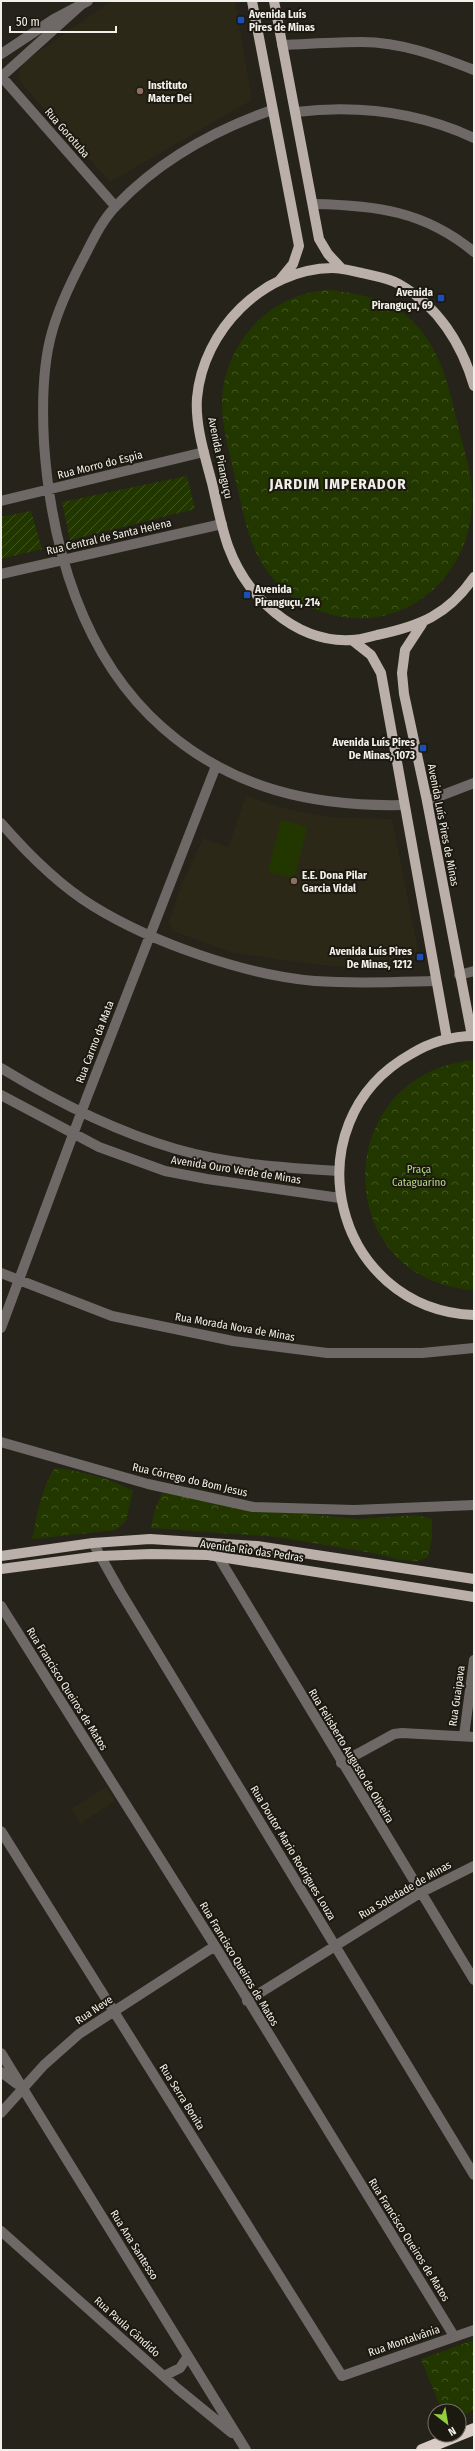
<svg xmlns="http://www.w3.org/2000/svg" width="475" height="2451" font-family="'Fira Sans Condensed',sans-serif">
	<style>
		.built { fill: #2c2818 }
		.forest { fill: url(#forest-crowns) }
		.garden { fill: url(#garden-furrows) }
		.pitch { fill: #223700 }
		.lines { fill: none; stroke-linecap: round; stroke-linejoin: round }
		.minor { stroke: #6e6966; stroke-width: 10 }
		.major { stroke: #baafa9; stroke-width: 10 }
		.highway { stroke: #d8cbc4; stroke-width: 12 }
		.transit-dot { fill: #1a4fb4; stroke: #1c1910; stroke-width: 1.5 }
		.education-dot { fill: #8d6e63; stroke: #1c1910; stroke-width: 1.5 }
		.labels { text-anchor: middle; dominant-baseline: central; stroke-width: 4; stroke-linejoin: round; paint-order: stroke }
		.poi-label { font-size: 11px; font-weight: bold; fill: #f1efe9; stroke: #1c1910; text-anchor: start }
		.street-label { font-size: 11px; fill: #f1efe9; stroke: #1c1910 }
		.park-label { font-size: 11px; fill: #b1d981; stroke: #1c1910 }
		.district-label { font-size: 15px; font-weight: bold; letter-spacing: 1px; fill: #f1efe9; stroke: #1c1910 }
	</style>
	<defs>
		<pattern id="forest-crowns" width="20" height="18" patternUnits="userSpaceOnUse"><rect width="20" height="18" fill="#223700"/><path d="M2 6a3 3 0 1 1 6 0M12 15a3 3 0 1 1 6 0" fill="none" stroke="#435425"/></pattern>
		<pattern id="garden-furrows" width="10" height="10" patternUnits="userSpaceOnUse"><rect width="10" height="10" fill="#223700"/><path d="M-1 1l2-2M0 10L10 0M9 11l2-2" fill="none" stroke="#435425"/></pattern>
	</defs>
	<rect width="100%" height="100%" fill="#25231a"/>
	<!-- built -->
	<path class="built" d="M111,1h124l17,99 -142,82 -89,-99 -3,-8 3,-11z
		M246,796l37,12 45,9 63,2 2,4 23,116 1,12 -3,10 -4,5h-80l-51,-6 -48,-8 -58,-21 -4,-9 12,-36 22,-48 25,9z
		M106,1787l9,14 -35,23 -9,-15z"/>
	<!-- forest -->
	<path class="forest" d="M332,290c24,4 49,7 70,22 36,28 45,67 55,109 5,22 13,45 15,67 3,45 -15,87 -52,112 -51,35 -125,18 -157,-35 -16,-25 -20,-55 -27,-83 -5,-24 -13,-49 -14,-73 -2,-61 46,-118 110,-119z
		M474,1060v230c-145,-9 -145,-216 0,-230z
		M55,1468c27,3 54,10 78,23l-7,30 -10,9 -84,9c6,-25 8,-49 23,-71z
		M162,1493l125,19 71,7 59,-4 15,4v19l-4,19 -10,4 -18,-1 -27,-7 -96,-16 -126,-9 4,-19z
		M474,2340v70l-15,7v-6h-17l-21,-52z"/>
	<!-- garden -->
	<path class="garden" d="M187,476l8,33 -125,31 -8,-38z
		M31,511l11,38 -41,10v-42z"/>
	<!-- pitch -->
	<path class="pitch" d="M281,820l26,7 -13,51 -26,-6z"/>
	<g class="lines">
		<!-- minor -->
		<path class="minor" d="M282,45c27,-1 53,-3 80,-3 39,0 76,14 112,28
			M1,54l53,-35 34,-18
			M1,76l114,130
			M1,77l80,-72
			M272,110c-57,20 -113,51 -155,95 -16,16 -25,37 -35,56 -12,23 -23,46 -30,71 -10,35 -10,74 -8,111 7,103 38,214 119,285 69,61 151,79 241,77
			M296,112c60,-7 122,0 178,26
			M313,204c62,1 112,7 161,48
			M1,501l203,-49
			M1,574l221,-50
			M427,801l47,-18
			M1,823c26,30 58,62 92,83 60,37 152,69 222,75 41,3 81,1 121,0
			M459,975l15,-4
			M1,1068c56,34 113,63 175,81 52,15 109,19 163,22
			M1,1095l98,52 66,24 42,8 133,19
			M1,1273l111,43 121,25 94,12h95l52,-5
			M1,1328l86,-231 129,-331
			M1,1442l147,42 105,23 101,3 120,-5
			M93,1543l27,48 354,584
			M210,1543l264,437
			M1,1606l214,340 239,390
			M464,1736l10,-76
			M341,1763l53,-29 8,-1 72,4
			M1,1831l341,545 132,-46
			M247,2001l173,-108 54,-27
			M1,2053l245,397
			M1,2072l16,12
			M1,2113l43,-48 35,-31 136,-88
			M1,2231l177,158 54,44
			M164,2376l16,-8 8,-12"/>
		<!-- major -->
		<path class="major" d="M252,1l47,245 -6,18 -14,17
			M274,1l45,238 9,15 14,15
			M474,386c-12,-42 -36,-80 -75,-102 -10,-6 -25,-8 -37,-11 -10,-2 -20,-5 -30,-5 -69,1 -129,62 -135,130 -2,28 8,58 15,85 5,21 9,43 16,63 18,50 67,97 123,94 9,0 18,-3 26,-5 43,-9 71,-20 97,-58
			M422,624l-17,26 -3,23 2,21 23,107 45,235
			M352,640l19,15 10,18 66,366
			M474,1036c-22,0 -45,7 -63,18 -123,69 -78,255 63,261
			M1,1556l92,-13 57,-4 107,7 217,33
			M1,1569l99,-13 51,-2 57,1 266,42"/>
		<!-- highway -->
		<path class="highway" d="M459,2435l15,-6
			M422,2450l37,-15"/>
	</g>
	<!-- markers -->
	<g class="transit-dot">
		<rect x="237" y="16" width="8" height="8" rx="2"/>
		<rect x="437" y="294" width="8" height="8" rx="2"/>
		<rect x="243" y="591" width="8" height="8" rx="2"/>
		<rect x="419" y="744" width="8" height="8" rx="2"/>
		<rect x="416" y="953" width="8" height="8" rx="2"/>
	</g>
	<g class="education-dot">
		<circle cx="140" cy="91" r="4"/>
		<circle cx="294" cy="881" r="4"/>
	</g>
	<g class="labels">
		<!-- poi labels -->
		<g class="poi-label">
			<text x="249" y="14">Avenida Luís<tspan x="249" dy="13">Pires de Minas</tspan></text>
			<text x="148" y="85">Instituto<tspan x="148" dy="13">Mater Dei</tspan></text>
			<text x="433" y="292" text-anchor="end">Avenida<tspan x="433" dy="13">Piranguçu, 69</tspan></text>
			<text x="255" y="589">Avenida<tspan x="255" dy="13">Piranguçu, 214</tspan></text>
			<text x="415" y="742" text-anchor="end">Avenida Luís Pires<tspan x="415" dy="13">De Minas, 1073</tspan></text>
			<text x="302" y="875">E.E. Dona Pilar<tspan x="302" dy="13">Garcia Vidal</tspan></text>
			<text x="412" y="951" text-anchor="end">Avenida Luís Pires<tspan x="412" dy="13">De Minas, 1212</tspan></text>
		</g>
		<!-- street labels -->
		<g class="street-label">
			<text transform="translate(67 133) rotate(49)">Rua Gorotuba</text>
			<text transform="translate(220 458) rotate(78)">Avenida Piranguçu</text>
			<text transform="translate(100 465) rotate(-14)">Rua Morro do Espia</text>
			<text transform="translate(109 537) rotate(-13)">Rua Central de Santa Helena</text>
			<text transform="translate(443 825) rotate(79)">Avenida Luís Pires de Minas</text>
			<text transform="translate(95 1042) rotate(-69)">Rua Carmo da Mata</text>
			<text transform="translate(236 1170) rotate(9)">Avenida Ouro Verde de Minas</text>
			<text transform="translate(235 1327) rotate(10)">Rua Morada Nova de Minas</text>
			<text transform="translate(190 1480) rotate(13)">Rua Córrego do Bom Jesus</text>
			<text transform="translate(252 1551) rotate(8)">Avenida Rio das Pedras</text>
			<text transform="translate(67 1689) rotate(58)">Rua Francisco Queiros de Matos</text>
			<text transform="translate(457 1696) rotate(-82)">Rua Guaipava</text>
			<text transform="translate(351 1756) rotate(59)">Rua Felisberto Augusto de Oliveira</text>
			<text transform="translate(293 1853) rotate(59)">Rua Doutor Mario Rodrigues Louza</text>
			<text transform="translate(405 1890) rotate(-30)">Rua Soledade de Minas</text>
			<text transform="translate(239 1964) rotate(59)">Rua Francisco Queiros de Matos</text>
			<text transform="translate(94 2010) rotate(-34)">Rua Neve</text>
			<text transform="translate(182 2097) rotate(58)">Rua Serra Bonita</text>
			<text transform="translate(409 2240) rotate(58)">Rua Francisco Queiros de Matos</text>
			<text transform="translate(134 2245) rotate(58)">Rua Ana Santesso</text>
			<text transform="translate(127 2327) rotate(42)">Rua Paula Cândido</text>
			<text transform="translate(404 2341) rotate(-19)">Rua Montalvânia</text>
		</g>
		<!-- park labels -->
		<g class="park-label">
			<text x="419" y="1169">Praça<tspan x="419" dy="13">Cataguarino</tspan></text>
		</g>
		<!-- district labels -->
		<g class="district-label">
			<text x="338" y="484">JARDIM IMPERADOR</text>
		</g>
	</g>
	<!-- border -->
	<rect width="475" height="2451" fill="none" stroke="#f1efe9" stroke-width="4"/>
	<!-- north arrow -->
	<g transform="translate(447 2423) rotate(149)"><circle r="19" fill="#1c1910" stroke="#716f67"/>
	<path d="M0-3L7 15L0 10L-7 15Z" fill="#92cd3e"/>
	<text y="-6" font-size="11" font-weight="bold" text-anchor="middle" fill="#f1efe9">N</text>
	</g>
	<!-- scale -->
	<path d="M10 26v6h106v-6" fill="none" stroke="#f1efe9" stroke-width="2"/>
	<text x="16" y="26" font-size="12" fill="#f1efe9" stroke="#1c1910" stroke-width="3" paint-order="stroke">50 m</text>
</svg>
